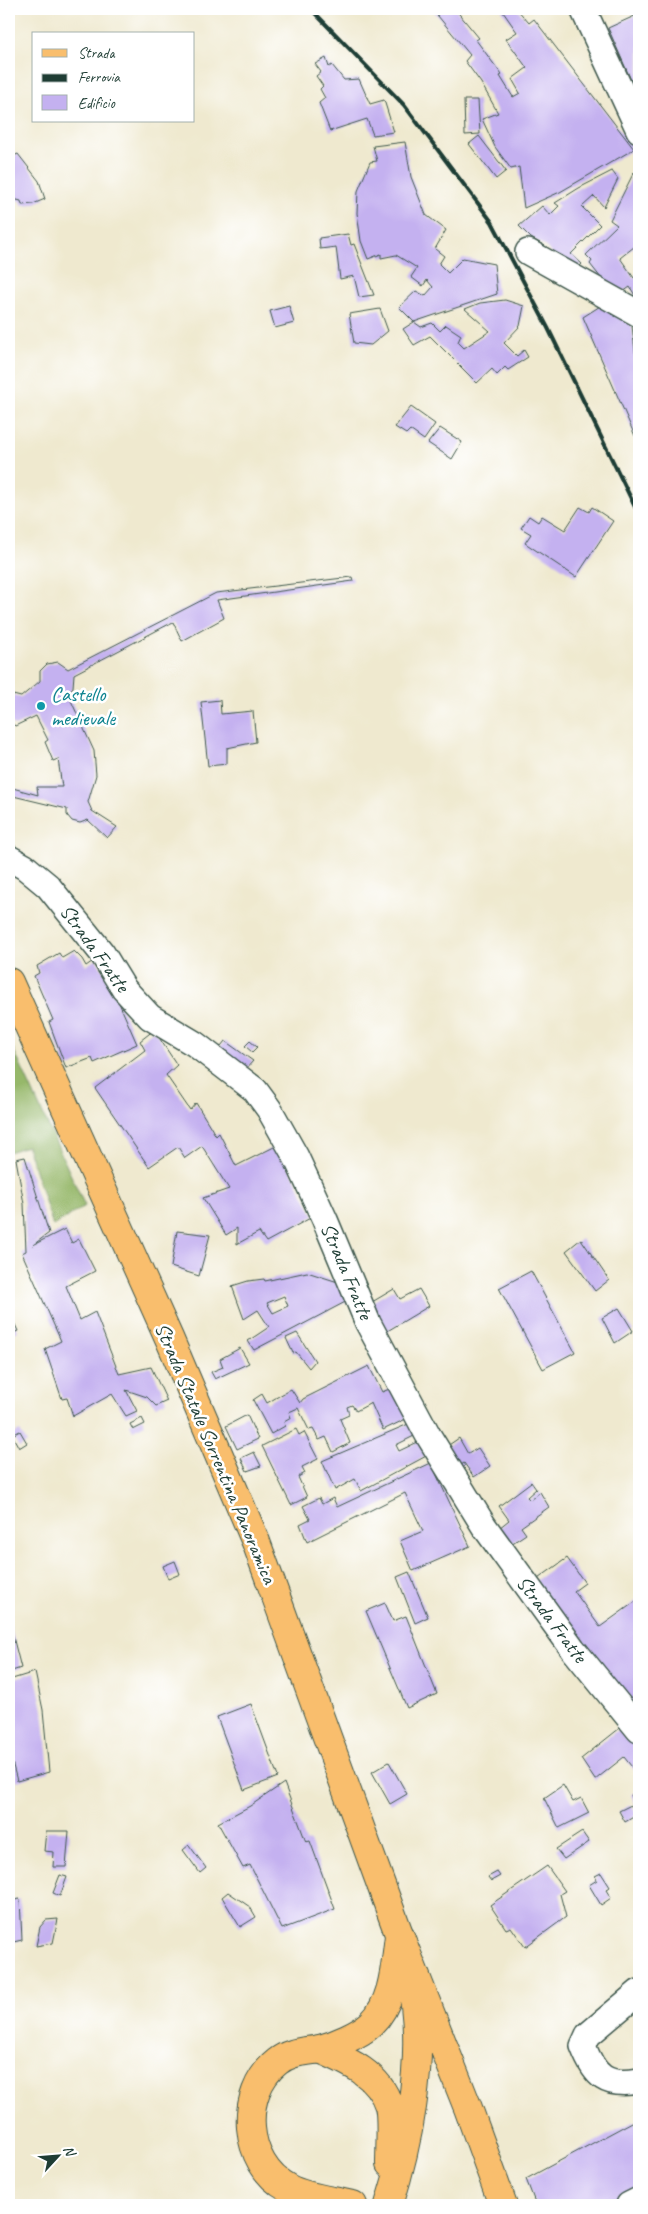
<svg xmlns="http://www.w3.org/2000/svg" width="648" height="2214" font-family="Caveat,sans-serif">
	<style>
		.forest { fill: #96b86b; stroke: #5a7a50 }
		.building { fill: #c4b1f0; fill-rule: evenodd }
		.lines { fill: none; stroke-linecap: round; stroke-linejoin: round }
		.minor-casing { stroke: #3e574b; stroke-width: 28 }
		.major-casing { stroke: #3e574b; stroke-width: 30 }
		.highway-casing { stroke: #3e574b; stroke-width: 30 }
		.minor { stroke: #fff; stroke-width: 25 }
		.major { stroke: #f9be6d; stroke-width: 28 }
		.highway { stroke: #f9be6d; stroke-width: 28 }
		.rail { stroke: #1f3d34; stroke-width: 4 }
		.culture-dot { fill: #0f9aa8; stroke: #fff; stroke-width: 2 }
		.labels { text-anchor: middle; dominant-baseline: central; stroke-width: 5; stroke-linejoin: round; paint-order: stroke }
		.culture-label { font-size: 21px; fill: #0d838f; stroke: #fff; text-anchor: start }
		.street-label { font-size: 21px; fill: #1f3d34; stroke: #fff }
	</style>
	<rect width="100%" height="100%" fill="#fff"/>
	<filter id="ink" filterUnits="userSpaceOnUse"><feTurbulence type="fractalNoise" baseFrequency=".02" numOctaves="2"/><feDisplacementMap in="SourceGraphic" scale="10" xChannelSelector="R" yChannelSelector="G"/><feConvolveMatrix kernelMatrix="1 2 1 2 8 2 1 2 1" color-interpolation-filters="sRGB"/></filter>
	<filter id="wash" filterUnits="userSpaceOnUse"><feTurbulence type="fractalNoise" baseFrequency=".0096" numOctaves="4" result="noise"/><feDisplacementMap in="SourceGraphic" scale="20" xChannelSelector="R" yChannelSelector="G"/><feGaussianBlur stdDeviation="1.12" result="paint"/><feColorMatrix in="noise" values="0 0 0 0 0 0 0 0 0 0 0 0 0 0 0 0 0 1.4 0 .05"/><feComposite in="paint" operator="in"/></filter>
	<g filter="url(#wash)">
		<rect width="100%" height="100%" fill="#efe9cf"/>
		<!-- forest -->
		<path class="forest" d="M9,1040l76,166 -32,20 -26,-80 -18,6z"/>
		<g id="blocks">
			<!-- building -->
			<path class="building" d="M434,9h21l24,29 -3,2 26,35 -2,1 13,21 7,-4 -8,-14 15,-11 -21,-29 11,-7 -16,-23h16l12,14 5,-4 100,130 -74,43 -36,16 -5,-41 -8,2 -16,-22 -13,-28 16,-6 -17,-30 -16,-22 5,-6 -37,-45z
				M639,14v84l-31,-70z
				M326,58l3,9 3,-2 12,15 15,-1 11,25 14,-4 10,32 -21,3 -6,-16 -37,12 -11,-28 6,-5 -5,-9 3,-3 -7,-10 5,-4 -6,-8z
				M464,100h14l2,34 -15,1z
				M479,136l27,35 -10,8 -27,-35z
				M405,142l6,35 15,38 20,15 -11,19 9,7 -5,8 9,9 15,-15 31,6 3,30 -83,28 7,5 11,-4 8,8 6,-6 15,10 -3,7 6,6 26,-17 -25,-22 15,-6 25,-3 19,6 -4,20 -16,17 13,13 7,-6 4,7 -20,13 -3,-3 -8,8 -5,-6 -15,14 -47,-47 -16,9 -11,-16 11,-7 -15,-15 17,-16 9,5 8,-9 -6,-7 -4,6 -12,-9 6,-9 -21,-13 -15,3v-4l-13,5 -7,-18 -4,-28 1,-22 12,-29 7,-1 -4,-15z
				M18,154l21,27 6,18 -12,5 -11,1 -1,-4 -8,-2 -4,8v-49z
				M612,171l6,8 -14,28 -10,-11 -12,11 18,18 -29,29 11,10 -11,11 -26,-29 -14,-8 -12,-12 23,-20 8,9 9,-9 -4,-3 24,-15z
				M634,172l5,10v30l-5,5 5,9v17l-19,15 14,20 5,-3v27l-9,-15 -14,10 -26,-33 2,-3 -6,-6 31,-30 -7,-5z
				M348,234l3,11 3,-1 20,51 -15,2 -5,-21 -14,3 -4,-32 -16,2 -1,-11z
				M605,303l16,6 11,17 5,41 2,5v60l-4,4 -52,-119z
				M289,306l5,17 -19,5 -5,-17z
				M380,309l8,22 -17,14 -17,-2 -5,-29z
				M639,332v16l-4,-13z
				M411,407l24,17 -11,16 -14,-10 -4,4 -11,-7z
				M440,428l22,14 -10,17 -24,-16z
				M580,507l9,5 3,-5 21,14 -37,56 -51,-34 6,-9 -10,-6 8,-12 9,6 4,-6 23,14z
				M352,577l1,4 -136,19 7,18 -42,23 -9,-19 -99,52 -1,13 -5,7 26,57 2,24 -8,27 4,9 25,16 -10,11 -19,-18 -8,3 -8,-2 -5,-6v-6l-58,-14v-8l29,8 -1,-8h25l-4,-28 -5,2 -8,-19 3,-2 -12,-24 -21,10 -6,-6v-24l4,-1 8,2 19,-16v-10l7,-7 11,-2 10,7 148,-76z
				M220,700l1,14 32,-3 3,31 -29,6v16l-19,2 -7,-64z
				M74,951l8,8 4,7 10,-7 13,21 28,64 -43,19 -2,-5 -26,10 -17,-46 4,-2 -19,-44 5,-3 -2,-7 22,-13 3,5z
				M154,1030l23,35 -11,10 24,35 6,-7 20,33 3,-3 17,33 42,-21 36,71 -48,26 -7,-10 -22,12v-16l-11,7 -23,-37 26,-9 -27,-43 -17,12 -7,-11 -29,20 -54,-79 50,-38 -5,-9z
				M225,1041l28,20 -9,10 -27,-20z
				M250,1041l7,6 -5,5 -7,-6z
				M25,1157l24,76 -16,12 32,-16 7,14 7,-4 16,32 -29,15 14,34 15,-8 24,62 32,-7 16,34 -11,5 -9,-9 -21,-7 11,21 -11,5 -14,-22 -39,22 -6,-18 -5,1 -17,-50 16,-8 -39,-88 4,-2 -2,-47 -8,-45z
				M177,1231l33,4 -11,41 -28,-9z
				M581,1239l28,41 -14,11 -29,-40z
				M531,1271l44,81 -32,17 -44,-81z
				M307,1272l34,11 10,16 -97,51 -6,-9 21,-14 -11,-17 -14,9 -12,-33 16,-5 16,-2 1,2zM284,1296l4,10 -15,7 -6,-10z
				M394,1289l6,10 19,-10 10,17 -45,27 -17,-28z
				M619,1308l14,23 -18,12 -13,-25z
				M9,1312l9,19 -9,4z
				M297,1333l18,28 -6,7 -13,-16 -3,1 -7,-15z
				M240,1348l9,15 -34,16 -4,-7 12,-5 -3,-8z
				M369,1366l13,26 15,-6 13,31 -27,13 -12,-27 -15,8 -4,-6 -5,2 2,8 -9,4 10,24 -17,9 -7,-15 -7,3 -6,-11 -4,1 -11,-22 -9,4 2,6 -7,4 1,4 -14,8 -18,-34 9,-6 5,9 24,-14 9,14 3,-4z
				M247,1415l11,24 -21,10 -11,-23z
				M142,1418l3,6 -12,6 -3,-6z
				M413,1422l5,12 -22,11 3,6 23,-11 8,14 -69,37 -6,-12 -20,11 -13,-29z
				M296,1429l3,6 5,-3 14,27 -16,8 3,6 -7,4 9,20 -16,8 -29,-59z
				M20,1431l7,12 -8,5 -7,-13z
				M459,1438l9,16 10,-6 12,18 -16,11 -10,-14 -9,6 -12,-20z
				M254,1452l7,14 -14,5 -6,-13z
				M431,1463l39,83 -57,25 -13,-30 23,-10 -18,-38 -98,49 -7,-18 10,-5 -7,-13 16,-8 3,6 11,-6 4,9z
				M531,1482l5,7 -9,8 3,3 10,-8 9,15 -28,20 5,7 -15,10 -12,-16 10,-8 -10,-14z
				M567,1558l18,25 -11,8 26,36 39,-28v123l-104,-141z
				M175,1561l5,13 -12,5 -5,-13z
				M409,1572l19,45 -13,6 -18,-46z
				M385,1603l8,18 13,-5 31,78 -30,14 -41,-97z
				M9,1621l12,47 -12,4z
				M35,1672l8,38 6,62 -32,9 -8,-31v-70z
				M251,1704l27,73 -34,13 -27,-73z
				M625,1724l14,19v33l-15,-19 -29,23 -14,-21z
				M389,1762l18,32 -17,10 -18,-32z
				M284,1783l22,59 4,-1 25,68 -53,20 -32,-64 -7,3 -25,-45 32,-17z
				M563,1785l10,17 8,-4 8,15 -30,15 -15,-30z
				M639,1789v21l-8,-15z
				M631,1805l6,10 -12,7 -6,-11z
				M46,1831h23l-3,36h-13l1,-15 -10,-1z
				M582,1832l7,10 -25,17 -8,-10z
				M189,1845l17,23 -6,5 -17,-23z
				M547,1866l18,25 -5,3 6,23 -41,30 -14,-20 -5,2 -16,-24z
				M497,1872l3,4 -9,5 -3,-4z
				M601,1873l9,14 -4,3 5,8 -10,7 -12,-20 8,-5 -2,-4z
				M60,1875l7,2 -7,19 -7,-3z
				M228,1892l22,15 6,10 -16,10 -18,-30z
				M20,1899l2,41 -13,3v-42z
				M58,1919l-5,24 -17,3 4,-19 6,-7z
				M634,2121l5,9v59l-29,16h-74l-10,-26z"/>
		</g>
	</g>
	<g filter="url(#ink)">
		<use href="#blocks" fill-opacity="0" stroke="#3e574b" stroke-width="1"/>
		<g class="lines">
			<!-- minor casing -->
			<g class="minor-casing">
				<path id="minor" d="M583,9l56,121
					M528,252l111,62
					M9,858l16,9 23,19 54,67 22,36 26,28 45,27 60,46 14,19 27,48 29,63 43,103 60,112 56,91 89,123 66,81
					M639,1992l-51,43 -5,11c12,31 23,41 56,35
					M629,2205l10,-5"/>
			</g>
			<!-- major casing -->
			<g class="major-casing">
				<path id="major" d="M9,982l160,356 87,204 143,392 69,174 35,97
					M353,2205c-20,-5 -47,-7 -65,-17 -45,-24 -50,-95 -11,-126 13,-11 28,-10 43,-13 15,-4 39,-14 51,-25 23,-22 24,-59 28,-88"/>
			</g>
			<!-- highway casing -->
			<g class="highway-casing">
				<path id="highway" d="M320,2049c28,12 59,25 69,57 3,12 1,43 1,58
					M389,2205c19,-61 34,-136 26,-200 -3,-24 -9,-47 -16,-71"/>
			</g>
			<!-- minor -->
			<use href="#minor" class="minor"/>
			<!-- major -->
			<use href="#major" class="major"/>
			<!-- highway -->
			<use href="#highway" class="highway"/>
			<!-- rail -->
			<path class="rail" d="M311,9l93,96 88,117 56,106 91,187"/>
		</g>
	</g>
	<!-- markers -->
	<circle class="culture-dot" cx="41" cy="706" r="5"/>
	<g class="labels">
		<!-- culture labels -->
		<g class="culture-label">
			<text x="51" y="694">Castello<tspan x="51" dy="24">medievale</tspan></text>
		</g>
		<!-- street labels -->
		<g class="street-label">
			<text transform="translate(95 948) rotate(54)">Strada Fratte</text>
			<text transform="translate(347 1271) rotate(67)">Strada Fratte</text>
			<text transform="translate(216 1453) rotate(67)">Strada Statale Sorrentina Panoramica</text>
			<text transform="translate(552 1619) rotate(53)">Strada Fratte</text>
		</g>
	</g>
	<!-- margin -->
	<rect width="648" height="2214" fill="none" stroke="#fff" stroke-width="30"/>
	<!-- legend -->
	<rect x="32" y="32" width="162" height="90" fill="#ffffff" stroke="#a5b1ae"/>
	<rect x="42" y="49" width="25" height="8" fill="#f9be6d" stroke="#a5b1ae"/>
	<text x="78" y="58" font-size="15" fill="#1f3d34">Strada</text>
	<rect x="42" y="74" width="25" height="8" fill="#1f3d34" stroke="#a5b1ae"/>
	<text x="78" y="82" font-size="15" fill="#1f3d34">Ferrovia</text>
	<rect x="42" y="95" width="25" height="15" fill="#c4b1f0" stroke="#a5b1ae"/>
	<text x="78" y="108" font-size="15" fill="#1f3d34">Edificio</text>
	<!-- north arrow -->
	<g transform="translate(58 2156) rotate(64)" stroke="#ffffff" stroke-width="4" paint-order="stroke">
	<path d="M0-4L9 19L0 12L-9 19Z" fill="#1f3d34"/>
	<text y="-8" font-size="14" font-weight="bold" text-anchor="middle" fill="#1f3d34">N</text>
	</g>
</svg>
